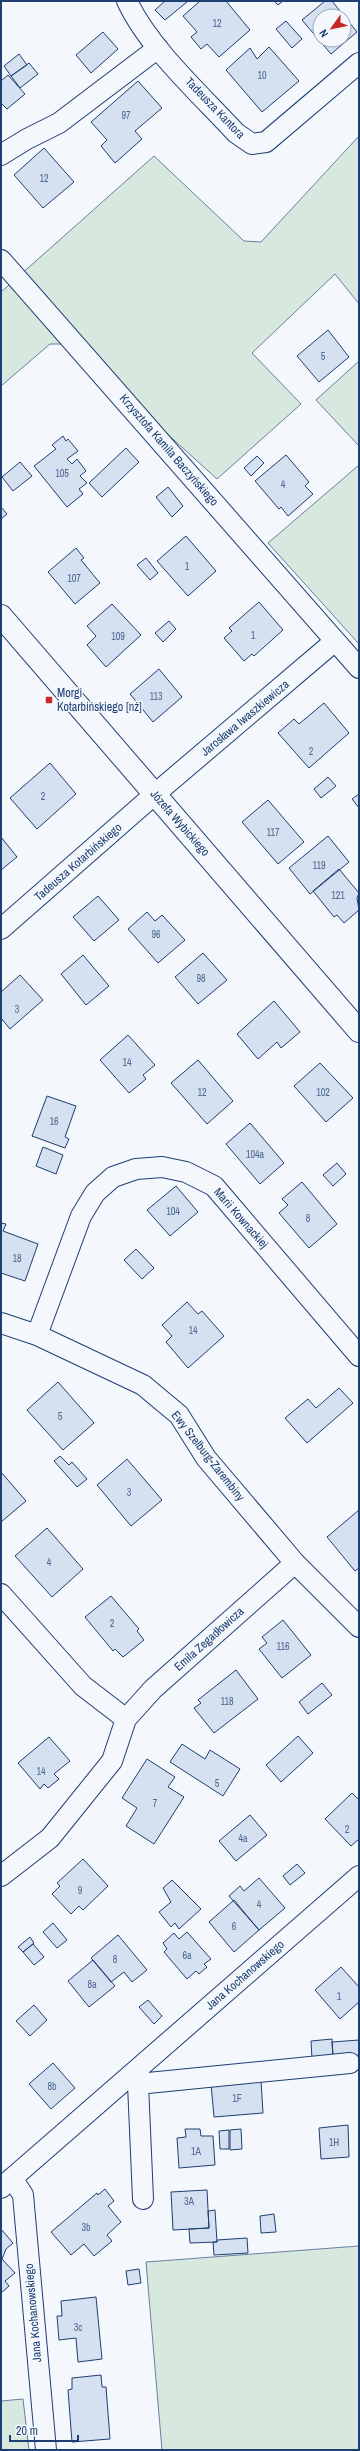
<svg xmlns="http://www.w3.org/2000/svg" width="360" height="2451" font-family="'Archivo Narrow',sans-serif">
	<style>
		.grass { fill: #d7e8df; stroke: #687fa3 }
		.building { fill: #d5e0f0; stroke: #1d3f73; fill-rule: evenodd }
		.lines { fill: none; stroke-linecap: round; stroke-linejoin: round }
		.minor-casing { stroke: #1d3f73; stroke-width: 22 }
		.tertiary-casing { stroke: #1d3f73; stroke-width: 24 }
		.minor { stroke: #f4f7fb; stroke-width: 20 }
		.tertiary { stroke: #f4f7fb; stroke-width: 22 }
		.poi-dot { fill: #c62828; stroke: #f4f7fb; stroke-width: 1.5 }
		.labels { text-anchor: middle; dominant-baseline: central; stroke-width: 3; stroke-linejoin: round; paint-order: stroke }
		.number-label { font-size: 10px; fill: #4b6792 }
		.street-label { font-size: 12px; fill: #1d3f73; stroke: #f4f7fb }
		.poi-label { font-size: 12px; fill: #1d3f73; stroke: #f4f7fb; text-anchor: start }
	</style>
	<rect width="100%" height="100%" fill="#f4f7fb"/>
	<!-- grass -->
	<path class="grass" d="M359,136v168l-24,-30 -83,79 49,51 -84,75 -149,-135h-18l-49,42v-94l153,-136 90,85 17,1z
		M359,361v85l-43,-46z
		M359,465v179l-91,-101z
		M359,2246v204h-197l-16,-188z
		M23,2399l6,51h-28v-49z"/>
	<!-- building -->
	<path class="building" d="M165,1h21l1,1 -22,18 -10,-10z
		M200,1h26l24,29 -31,27 -12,-13 -6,5 -10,-12 6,-5 -14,-16z
		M274,1h9l-5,4z
		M325,1h7l25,31 -26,22 -29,-34zM320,16h24v24h-24z
		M286,21l16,18 -10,9 -16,-19z
		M103,32l15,17 -27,24 -15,-18z
		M269,47l30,34 -37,31 -36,-42 24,-22 7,11z
		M19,54l8,11 -16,11 -7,-10z
		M29,63l9,11 -18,14 -9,-12z
		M8,75l17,19 -18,15 -6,-6v-22z
		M138,81l24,27 -27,23 7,8 -27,24 -14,-17 6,-6 -16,-18z
		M44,148l30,34 -31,26 -29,-33z
		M328,330l21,27 -30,25 -22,-26z
		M63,436l3,5 2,-2 10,12 -11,8 5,5 5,-5 9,12 -6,5 7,7 -8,6 4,5 -16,13 -33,-41 22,-17 -4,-4z
		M126,448l13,14 -37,35 -13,-14z
		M286,455l23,27 -4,4 8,8 -25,22 -7,-9 -2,2 -24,-28z
		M257,456l7,7 -13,13 -7,-8z
		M20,462l12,14 -19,15 -11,-14z
		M168,487l15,19 -11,11 -16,-20z
		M1,507l6,7 -6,5z
		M186,536l30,35 -28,25 -31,-35z
		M76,548l8,10 -3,2 19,23 -25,21 -27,-32z
		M146,558l12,15 -8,7 -13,-15z
		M259,602l24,28 -29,26 -2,-2 -8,7 -20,-23 8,-7 -3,-3z
		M112,604l29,31 -35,32 -19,-22 9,-9 -9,-10z
		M169,621l7,8 -13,13 -8,-9z
		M159,669l23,28 -29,25 -23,-28z
		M324,703l25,30 -40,35 -31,-35 16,-14 5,5z
		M50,763l26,31 -39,35 -27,-31z
		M328,777l8,9 -15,12 -7,-9z
		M359,794v14l-7,-9z
		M268,800l36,42 -26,22 -36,-42z
		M328,836l21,26 -39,32 -21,-26z
		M1,837l16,20 -16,13z
		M339,869l20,24 -2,5 2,12 -15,13 -7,-8 -3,2 -21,-26z
		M98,896l21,24 -25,21 -21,-24z
		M147,912l8,9 7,-6 23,25 -27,23 -30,-34z
		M203,953l24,27 -29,24 -23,-27z
		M83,955l26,31 -23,19 -25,-31z
		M20,975l23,25 -33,29 -9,-11v-26z
		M274,1001l26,31 -19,16 -4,-6 -19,17 -21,-25z
		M128,1035l27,30 -12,10 3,4 -17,14 -29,-33z
		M198,1060l35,41 -26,23 -36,-41z
		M320,1063l33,35 -27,24 -32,-36z
		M47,1096l29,10 -11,31 4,2 -4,9 -33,-12z
		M250,1123l34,40 -24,21 -34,-40z
		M43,1147l20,8 -7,19 -20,-8z
		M337,1163l9,11 -13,12 -10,-11z
		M302,1182l35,42 -28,24 -30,-35 9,-8 -6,-6z
		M176,1186l22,26 -28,24 -23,-26z
		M1,1223l5,1 -3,7 35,13 -13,37 -24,-8z
		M136,1249l18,19 -12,11 -18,-19z
		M187,1302l11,12 4,-3 22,25 -36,32 -22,-26 6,-6 -10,-11z
		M58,1382l36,41 -31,27 -36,-40z
		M339,1388l14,15 -46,40 -22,-25 23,-19 8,9z
		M60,1456l9,9 3,-3 15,17 -10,8 -23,-26z
		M127,1459l35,41 -31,26 -34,-41z
		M1,1472l25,29 -25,21z
		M359,1510v58l-4,3 -28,-34z
		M47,1528l36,41 -31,28 -37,-41z
		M111,1596l28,33 -2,2 7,9 -21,17 -8,-8 -2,2 -28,-34z
		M283,1620l28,35 -29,23 -23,-29 8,-6 -5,-6z
		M236,1670l22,29 -44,34 -20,-25 7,-5 -3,-3z
		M322,1683l10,12 -24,19 -9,-12z
		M298,1736l15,17 -32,29 -15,-17z
		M49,1737l21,24 -16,13 5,5 -11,9 -4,-4 -4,5 -22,-26z
		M182,1744l23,15 5,-9 30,19 -17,27 -53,-34z
		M147,1759l28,18 -7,10 16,10 -30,47 -28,-18 11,-18 -15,-10z
		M352,1793l7,7v39l-8,7 -26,-27z
		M250,1815l17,20 -31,26 -17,-20z
		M83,1859l25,27 -25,24 -4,-4 -8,8 -19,-20 8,-8 -3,-3z
		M297,1864l8,9 -15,12 -7,-9z
		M259,1878l26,30 -26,22 -30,-34 11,-10 4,5z
		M172,1880l29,29 -22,20 -4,-6 -4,4 -12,-15 12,-10 -8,-14z
		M234,1900l25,30 -25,22 -25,-30z
		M53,1923l14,17 -10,8 -14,-16z
		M187,1932l24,27 -7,5 3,3 -8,7 -3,-3 -9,8 -23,-27 3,-3 -4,-6 11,-10 5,6z
		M118,1935l29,35 -15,12 -8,-10 -13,10 -20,-24z
		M30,1937l4,6 -11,9 -5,-5z
		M33,1944l11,13 -10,8 -11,-13z
		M93,1960l22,26 -26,21 -21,-26z
		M341,1967l18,20v15l-19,17 -25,-29z
		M148,2000l14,16 -8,8 -15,-17z
		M34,2005l13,15 -17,16 -14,-15z
		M332,2039l1,18 -21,2 -1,-18z
		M359,2040v16l-26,1 -1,-15z
		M53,2063l22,25 -24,21 -22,-25z
		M261,2080l2,33 -49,4 -3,-33z
		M348,2125l1,32 -28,2 -2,-31z
		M185,2129h15l1,7h12l2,29 -36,3 -2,-30 9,-1z
		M241,2129l1,20 -12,1v-20z
		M229,2130v19h-9l-1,-18z
		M105,2189l9,12 -6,5 13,16 -14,13 5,6 -18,15 -10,-12 -13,11 -20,-23 46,-39 1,2z
		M207,2190l2,38 -36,2 -2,-38z
		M215,2210l2,32 -27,1 -1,-14 20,-1 -1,-17z
		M274,2214l2,18 -15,1 -1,-17z
		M1,2229l12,14 -7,6 -4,10 13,14 -10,8 4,5 -8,7z
		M247,2238l1,15 -34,2 -1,-13h4v-2z
		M139,2269l2,14 -13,2 -2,-14z
		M96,2297l6,62 -24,3 -2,-24 -17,2 -2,-24h5l-1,-15z
		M101,2375l1,12h4l4,52 -38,3 -4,-52 4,-1v-11z"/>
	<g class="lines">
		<!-- minor casing -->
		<g class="minor-casing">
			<path id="minor" d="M127,1c22,47 73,93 109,132l16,11 14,-2 93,-79
				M1,155l26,-16 32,-16 99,-75
				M1,260l358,408
				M1,929l154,-135 180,-153
				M1,1323l36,12 106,50 36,30 27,43 89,105 64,64
				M37,1335l44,-119 14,-23 18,-16 23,-8 26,-2 24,5 28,14 145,170
				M1,1594l82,92 43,33
				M1,1876l49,-38 62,-77 14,-42 27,-30 142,-126
				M131,2075l7,9 212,-21
				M138,2084l5,115
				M12,2178l11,17 23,255
				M1,2188l358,-312"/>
		</g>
		<!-- tertiary casing -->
		<g class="tertiary-casing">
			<path id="tertiary" d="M1,616l358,415"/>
		</g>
		<!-- minor -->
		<use href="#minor" class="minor"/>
		<!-- tertiary -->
		<use href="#tertiary" class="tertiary"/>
	</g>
	<!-- markers -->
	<rect class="poi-dot" x="45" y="696" width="8" height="8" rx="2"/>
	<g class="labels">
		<!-- number labels -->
		<g class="number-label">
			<text x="217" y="23">12</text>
			<text x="262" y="75">10</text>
			<text x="126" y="115">97</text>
			<text x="44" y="178">12</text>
			<text x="323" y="356">5</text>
			<text x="62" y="473">105</text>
			<text x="283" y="484">4</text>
			<text x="187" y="566">1</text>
			<text x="74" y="578">107</text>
			<text x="253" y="635">1</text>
			<text x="118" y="636">109</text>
			<text x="156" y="696">113</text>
			<text x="311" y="751">2</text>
			<text x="43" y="796">2</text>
			<text x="273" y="832">117</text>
			<text x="319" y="865">119</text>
			<text x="338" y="895">121</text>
			<text x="156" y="934">96</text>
			<text x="201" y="978">98</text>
			<text x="17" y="1009">3</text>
			<text x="127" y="1062">14</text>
			<text x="202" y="1092">12</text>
			<text x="323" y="1092">102</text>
			<text x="54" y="1121">16</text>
			<text x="255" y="1154">104a</text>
			<text x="173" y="1211">104</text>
			<text x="308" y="1218">8</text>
			<text x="17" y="1258">18</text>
			<text x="193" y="1330">14</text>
			<text x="60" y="1416">5</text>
			<text x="129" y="1492">3</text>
			<text x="49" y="1562">4</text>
			<text x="112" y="1623">2</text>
			<text x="283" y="1646">116</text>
			<text x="227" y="1701">118</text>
			<text x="41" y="1771">14</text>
			<text x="217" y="1783">5</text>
			<text x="155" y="1803">7</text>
			<text x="347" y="1829">2</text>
			<text x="243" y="1838">4a</text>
			<text x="80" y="1890">9</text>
			<text x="259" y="1904">4</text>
			<text x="234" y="1926">6</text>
			<text x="187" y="1955">6a</text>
			<text x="115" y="1959">8</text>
			<text x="92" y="1984">8a</text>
			<text x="339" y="1996">1</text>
			<text x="52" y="2086">8b</text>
			<text x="237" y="2098">1F</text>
			<text x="334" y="2142">1H</text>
			<text x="196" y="2151">1A</text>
			<text x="189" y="2201">3A</text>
			<text x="86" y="2227">3b</text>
			<text x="78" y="2327">3c</text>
		</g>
		<!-- street labels -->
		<g class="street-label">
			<text transform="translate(215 108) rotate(46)">Tadeusza Kantora</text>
			<text transform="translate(169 450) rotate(49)">Krzysztofa Kamila Baczyńskiego</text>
			<text transform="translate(245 718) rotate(-40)">Jarosława Iwaszkiewicza</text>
			<text transform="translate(180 823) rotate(49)">Józefa Wybickiego</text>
			<text transform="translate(78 862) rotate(-41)">Tadeusza Kotarbińskiego</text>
			<text transform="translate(241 1218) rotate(49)">Marii Kownackiej</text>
			<text transform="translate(208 1456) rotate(52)">Ewy Szelburg-Zarembiny</text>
			<text transform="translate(209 1639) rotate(-42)">Emila Zegadłowicza</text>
			<text transform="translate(245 1975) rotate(-41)">Jana Kochanowskiego</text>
			<text transform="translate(33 2313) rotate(-95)">Jana Kochanowskiego</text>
		</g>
		<!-- poi labels -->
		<g class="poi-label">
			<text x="57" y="693">Morgi<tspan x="57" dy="14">Kotarbińskiego [nż]</tspan></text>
		</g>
	</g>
	<!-- border -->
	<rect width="360" height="2451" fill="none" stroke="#1d3f73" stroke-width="4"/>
	<!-- north arrow -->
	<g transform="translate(332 28) rotate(237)"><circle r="19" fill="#f4f7fb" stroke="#9eadc5"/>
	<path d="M0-3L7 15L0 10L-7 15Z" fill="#c62828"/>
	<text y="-6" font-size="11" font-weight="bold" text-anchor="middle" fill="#1d3f73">N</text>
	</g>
	<!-- scale -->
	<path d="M10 2435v6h68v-6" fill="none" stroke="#1d3f73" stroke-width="2"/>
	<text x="16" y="2435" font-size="12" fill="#1d3f73" stroke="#f4f7fb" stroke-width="3" paint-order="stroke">20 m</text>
</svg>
